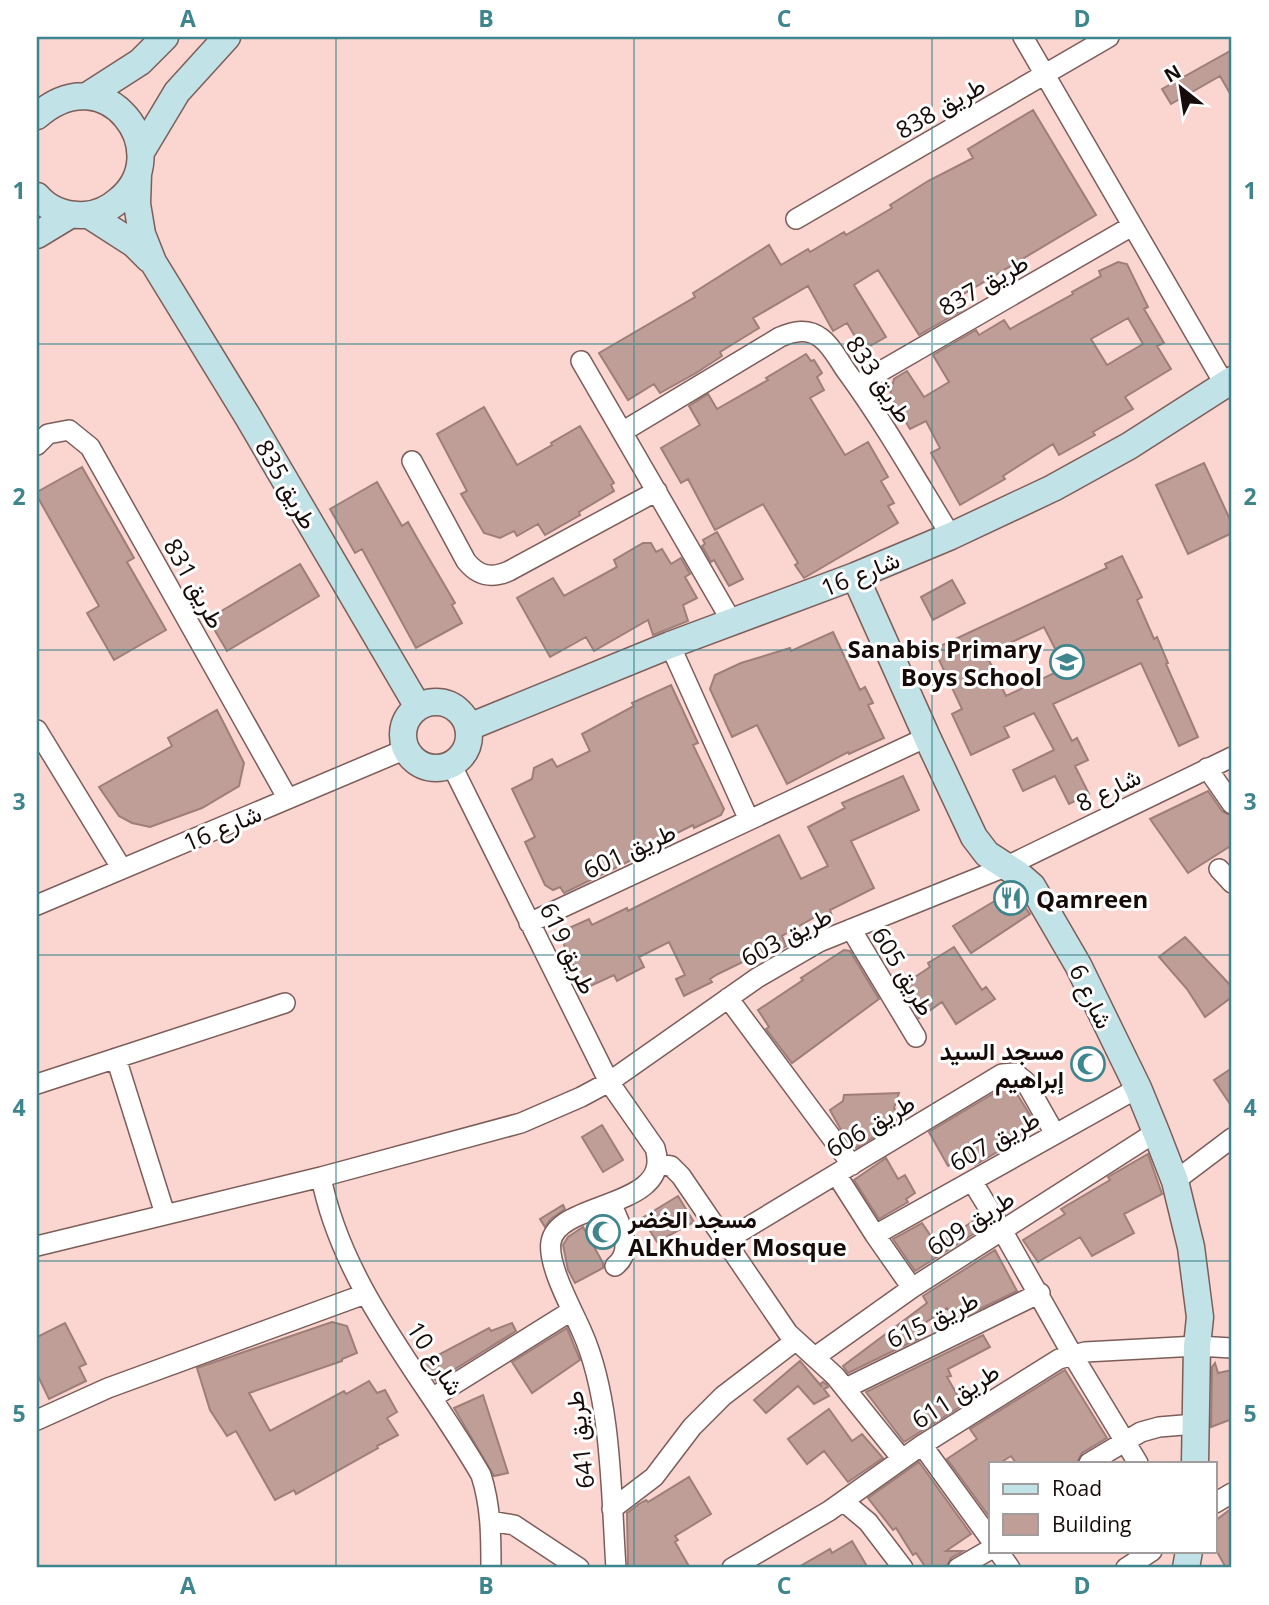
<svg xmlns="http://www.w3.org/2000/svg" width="1269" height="1605" font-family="'Open Sans',Vazirmatn,sans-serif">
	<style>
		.building { fill: #c09e98; stroke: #9e7e79; stroke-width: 2; fill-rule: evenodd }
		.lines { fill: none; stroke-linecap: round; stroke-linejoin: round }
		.street-casing { stroke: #7d5d59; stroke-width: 22 }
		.secondary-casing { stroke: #7d5d59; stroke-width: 29 }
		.street { stroke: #fff; stroke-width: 19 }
		.secondary { stroke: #c1e2e6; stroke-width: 26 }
		.grid { fill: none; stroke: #3e858d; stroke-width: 2; stroke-opacity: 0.55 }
		.labels { text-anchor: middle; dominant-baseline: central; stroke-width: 6; stroke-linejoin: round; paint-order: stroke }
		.street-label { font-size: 24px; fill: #160b09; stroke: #fff }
		.poi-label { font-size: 24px; font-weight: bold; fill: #160b09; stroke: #fff; text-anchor: end }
		.neatline { fill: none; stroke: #3e858d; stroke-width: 2.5 }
		.grid-label { font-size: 23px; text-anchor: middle; font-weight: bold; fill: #3e858d }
	</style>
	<rect width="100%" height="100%" fill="#fbd6d1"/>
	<!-- building -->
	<path class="building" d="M1232,50v47l-12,-21 -49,28 -9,-15z
		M1033,110l63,105 -139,83 7,11 -45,26 -41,-65 -24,15 32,52 -23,13 -16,-27 -14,8 -25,-45 -55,32 6,10 -39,24 2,4 -26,17 -36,20 -6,-9 -26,16 -29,-47 96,-56 -2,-4 76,-48 12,20 27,-16 2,3 34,-20 2,3 46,-27 -2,-3 38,-24 45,-23 -5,-9z
		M1118,262l9,2 21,43 -4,2 20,34 -7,3 14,23 -46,28 8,12 -40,23 2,3 -36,20 -6,-11 -50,32 2,3 -45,26 -29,-52 9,-5 -14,-27 -16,8 -20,-34 4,-16 13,-8 17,26 25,-15 -16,-27 43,-25 3,5 25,-15 6,9 63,-35 -1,-2 29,-16 -2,-5zM1128,318l15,26 -36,21 -16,-26z
		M806,354l5,7 3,-1 8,13 -5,4 7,13 -14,8 35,57 23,-13 20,35 -7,4 13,22 -6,3 10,17 -94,55 -9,-13 3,-2 -35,-59 -48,26 -27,-51 -7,4 -20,-35 39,-23 -11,-19 19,-12 9,15 51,-29 -2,-2z
		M484,407l33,58 35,-20 -1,-2 29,-17 34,57 -3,2 3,6 -35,21 1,3 -35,20 -7,-11 -21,12 -3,-5 -14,7 -16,-5 -23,-39 6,-3 -30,-57z
		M1204,463l28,61v9l-44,21 -32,-69z
		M82,467l52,91 -7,4 39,68 -52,30 -27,-47 12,-7 -62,-110v-4z
		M377,482l25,44 6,-4 9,16 38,65 -3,2 10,18 -46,25 -54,-99 -7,4 -25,-44z
		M717,532l26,47 -14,7 -15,-26 -3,2 -9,-16 3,-2 -2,-4z
		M643,543h8l5,9 6,-3 9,15 10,-6 9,16 -5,3 12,21 -14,7 5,16 -35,14 -5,-15 -54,31 -8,-14 -36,20 -33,-59 36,-20 11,18 53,-29 -3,-7z
		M1122,556l20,41 -5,3 17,39 3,-2 11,26 -2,1 32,73 -19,9 -38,-83 -88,41 19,37 5,-3 11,22 -13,6 14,28 -20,10 -14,-28 -32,15 -10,-21 41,-20 -20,-37 -30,14 5,10 -38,18 -19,-41 10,-5 -28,-60 173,-81 -2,-4zM1044,627l21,41 -59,28 -20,-42z
		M300,564l19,32 -92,55 -19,-32z
		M952,580l13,23 -32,17 -12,-23z
		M833,632l27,58 5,-3 8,16 -5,2 16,33 -35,16 -1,-2 -61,32 -30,-59 -25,12 -22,-48 5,-14 26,-12 49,-15 1,3z
		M671,685l27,58 -5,2 31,64 -3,6 -27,13 -1,-3 -48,24 1,4 -82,40 -4,-6 -7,3 -8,-5 -20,-43 10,-5 -23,-48 20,-10 2,-11 18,-9 5,8 33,-16 -8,-17 52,-28 -2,-3z
		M217,710l27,53 -5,23 -37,22 -52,19 -18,-4 -13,-7 -20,-29 73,-41 -4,-8z
		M903,776l16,34 -68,31 23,47 -44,22 3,9 -13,7 -5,-9 -33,19 4,10 -9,6 -11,6 -3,-6 -45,22 -8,5 2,3 -28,14 -8,-17 9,-4 -16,-33 -30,15 5,10 -27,14 -3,-6 -30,14 -20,-44 5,-17 20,-9 3,6 35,-17 1,3 151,-76 22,44 27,-13 -20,-39 37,-19 -3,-5z
		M1208,791l14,20 10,5v29l-44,28 -38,-54z
		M1013,890l17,24 -59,39 -18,-27z
		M1185,937l47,50v10l-27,20 -18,-28 -28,-32z
		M954,947l28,43 4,-3 9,12 -39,25 -14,-22 -23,16 -19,-31 30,-20 -2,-4z
		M844,950l6,1 29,48 -87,64 -26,-34 3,-2 -11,-17 45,-30 -2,-2z
		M1232,1068v39l-18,-27z
		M1006,1086h6l26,42 -63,37 -7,-10 -20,11 -19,-34z
		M899,1093l-5,15 8,12 -46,28 -15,-18 -11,-20 13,-9 1,-6z
		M602,1125l21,35 -20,12 -21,-35z
		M1148,1154l14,40 -38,20 10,19 -42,23 -12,-19 -42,25 -15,-22 42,-26 -4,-5 49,-29 -2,-3z
		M886,1158l12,21 7,-4 10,18 -9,6 2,3 -29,17 -25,-39z
		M678,1196l16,26 -37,20 -15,-24z
		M563,1205l2,4 -14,10 -6,8 -5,-8z
		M978,1218l5,10 -68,43 -22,-32 29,-16 15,22z
		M583,1227l20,36v5l-28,15 -7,-13 -5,-25 5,-8z
		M995,1250l22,41 -62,30 -8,-13 -28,19 5,9 -76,37 -5,-7 84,-63 -4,-7z
		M332,1322l15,4 10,27 -15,6v2l-93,32 21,38 74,-40 2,3 23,-13 8,12 8,-3 12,22 -10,6 11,17 -21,11 1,2 -82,46 -2,-4 -19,10 -39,-69 -9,5 -17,-26 -13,-42z
		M65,1323l21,41 -7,3 7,14 -37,18 -12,-25v-37z
		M512,1323l4,8 -80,50 -13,-18 66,-35 2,3z
		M567,1328l13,32 -48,33 -20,-31z
		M983,1335l7,12 -42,22 3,7 -4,1 16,28 -59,37 -38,-50z
		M800,1361l22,26 -2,-3 3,-2 3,2 2,3 -4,2 5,7 -15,8 -16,-18 -32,27 -12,-13z
		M1215,1363l3,10 14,-3v49l-21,8 1,-60z
		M1065,1370l42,68 -25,15 -5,10h-61l-5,-7 -11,7h-9v56l-44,-60 30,-20 -7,-10z
		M483,1395l25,78 -14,3 -40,-68z
		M829,1409l23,32 10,-7 21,24 -35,24 -24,-31 -17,13 -19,-25z
		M919,1462l52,72 -25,17h17l-12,7 -5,10h-20l-10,-15 -3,2 -17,-27 -3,2 -25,-32z
		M689,1477l22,37 -36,22 3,4 -3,2 15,26h-62l-1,-55 12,-9 7,-4 2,2z
		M1232,1508v60h-6l-11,-20v-27z
		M852,1541l16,27h-71l33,-19 2,4z"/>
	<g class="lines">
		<!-- street casing -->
		<g class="street-casing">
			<path id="street" d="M1023,37l202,348
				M796,219l313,-182
				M581,361l151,261
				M857,385l275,-159
				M622,432l158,-95c14,-6 28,-9 41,1 11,8 18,23 26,34 38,52 70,109 104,164
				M37,445l11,-11 21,-4 21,17 198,352
				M412,461l54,100c12,15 25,18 43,10l148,-80
				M670,645l79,175
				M37,730l85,139
				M451,764l158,318 46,66c19,61 -97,52 -104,94 -4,23 22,69 31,90 30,67 29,163 34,236
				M1207,768l25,36
				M1219,869l13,14
				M37,905l369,-156
				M529,923l398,-186
				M851,929l65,108
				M728,998l124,167
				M116,1058l49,156
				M37,1084l248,-81
				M657,1164l14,2 10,10 107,157 47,43 67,83
				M836,1174l39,61 37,53
				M321,1177c22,112 104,201 160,298 10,31 10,61 10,93
				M972,1181l30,49 70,124 66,109
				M1175,1181l57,-43
				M611,1203c8,19 25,47 4,63
				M875,1235l263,-147
				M725,1241l277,-167 13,-1 10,8 30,53
				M37,1246l284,-69 200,-54 60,-26 28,-15 148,-104 62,-36 186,-75 227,-110
				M815,1357l97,-69 244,-156
				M846,1388l194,-95
				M432,1398l139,-87
				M37,1420l71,-32 257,-94
				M922,1445l69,95
				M1089,1463l52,-31 18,-5 36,-3
				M843,1501l25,21 35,46
				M1215,1503l17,-10
				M612,1509l42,-32 38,-50 31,-31 72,-55
				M491,1521l23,4 65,43
				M998,1551l12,17
				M732,1568l97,-57 93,-66 137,-86 26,-7 112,-6 35,2
				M958,1568l33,-19
				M1126,1568l26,-17"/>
		</g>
		<!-- secondary casing -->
		<g class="secondary-casing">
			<path id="secondary" d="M87,96l53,-34 25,-25
				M37,116c70,-62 140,37 82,84 -9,8 -21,14 -34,15 -18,1 -36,-5 -48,-19
				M141,152l36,-60 50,-55
				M138,174l-1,30 5,30 11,28 95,155 170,290
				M89,215l45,29 15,15
				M37,235l33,-20
				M855,576l72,161 47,100 13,17 31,20 14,12 46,79 60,123 18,44 19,49 16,66 9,70 -3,29 -2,117
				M403 735a33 33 0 1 1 66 0a33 33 0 1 1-66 0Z
				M469,727l201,-82 185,-69 96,-40 102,-48 76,-42 103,-66
				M1186,1568l3,-17"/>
		</g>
		<!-- street -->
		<use href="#street" class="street"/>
		<!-- secondary -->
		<use href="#secondary" class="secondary"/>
	</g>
	<!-- grid -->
	<path class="grid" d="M336,37v1531M634,37v1531M932,37v1531M37,344h1195M37,650h1195M37,955h1195M37,1261h1195"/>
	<!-- icons -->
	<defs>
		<g id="school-ring" transform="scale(1.75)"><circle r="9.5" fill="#fff" stroke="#3e858d" stroke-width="1.5"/><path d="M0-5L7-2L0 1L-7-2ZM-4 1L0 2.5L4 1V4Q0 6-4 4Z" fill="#3e858d"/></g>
		<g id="restaurant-ring" transform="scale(1.75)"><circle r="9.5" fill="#fff" stroke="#3e858d" stroke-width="1.5"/><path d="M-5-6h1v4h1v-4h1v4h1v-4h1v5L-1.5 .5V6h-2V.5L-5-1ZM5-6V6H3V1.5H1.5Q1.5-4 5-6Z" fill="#3e858d"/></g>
		<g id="mosque-ring" transform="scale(1.75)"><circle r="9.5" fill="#fff" stroke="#3e858d" stroke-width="1.5"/><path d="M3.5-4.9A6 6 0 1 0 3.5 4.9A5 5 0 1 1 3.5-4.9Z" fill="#3e858d"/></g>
	</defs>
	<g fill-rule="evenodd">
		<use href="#school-ring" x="1067" y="662"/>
		<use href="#restaurant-ring" x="1011" y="898"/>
		<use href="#mosque-ring" x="1088" y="1064"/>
		<use href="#mosque-ring" x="603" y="1232"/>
	</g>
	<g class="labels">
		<!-- street labels -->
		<g class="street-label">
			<text transform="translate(940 107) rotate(-30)">طريق 838</text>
			<text transform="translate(983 284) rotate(-30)">طريق 837</text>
			<text transform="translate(880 379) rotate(56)">طريق 833</text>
			<text transform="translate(287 484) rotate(60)">طريق 835</text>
			<text transform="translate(860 573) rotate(-22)">شارع 16</text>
			<text transform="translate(195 583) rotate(61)">طريق 831</text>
			<text transform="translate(1108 789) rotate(-26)">شارع 8</text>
			<text transform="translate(222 827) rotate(-23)">شارع 16</text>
			<text transform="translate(629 850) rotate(-25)">طريق 601</text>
			<text transform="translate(786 936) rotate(-28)">طريق 603</text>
			<text transform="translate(569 948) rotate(64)">طريق 619</text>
			<text transform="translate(904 971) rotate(59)">طريق 605</text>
			<text transform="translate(1092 996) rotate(64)">شارع 6</text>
			<text transform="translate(870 1125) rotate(-31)">طريق 606</text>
			<text transform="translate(994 1140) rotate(-29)">طريق 607</text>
			<text transform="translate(970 1222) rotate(-33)">طريق 609</text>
			<text transform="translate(932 1319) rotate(-26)">طريق 615</text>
			<text transform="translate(436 1358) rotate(57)">شارع 10</text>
			<text transform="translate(955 1395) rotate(-33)">طريق 611</text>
			<text transform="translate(579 1440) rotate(-97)">طريق 641</text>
		</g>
		<!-- poi labels -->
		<g class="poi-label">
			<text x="1042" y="648">Sanabis Primary<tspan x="1042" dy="28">Boys School</tspan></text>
			<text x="1036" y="898" text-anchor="start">Qamreen</text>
			<text x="1064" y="1050">مسجد السيد<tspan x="1064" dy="28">إبراهيم</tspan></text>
			<text x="628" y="1218" text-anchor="start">مسجد الخضر<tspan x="628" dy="28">ALKhuder Mosque</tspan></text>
		</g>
	</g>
	<!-- border -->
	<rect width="1269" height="1605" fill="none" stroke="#ffffff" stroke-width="77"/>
	<!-- legend -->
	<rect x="989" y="1462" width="228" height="91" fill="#ffffff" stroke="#a29d9d" stroke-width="2"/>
	<rect x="1003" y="1484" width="35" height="10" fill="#c1e2e6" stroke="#a29d9d" stroke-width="2"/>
	<text x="1052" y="1496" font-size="21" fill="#160b09">Road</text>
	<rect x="1003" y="1514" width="35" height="21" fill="#c09e98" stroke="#a29d9d" stroke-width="2"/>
	<text x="1052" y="1532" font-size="21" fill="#160b09">Building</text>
	<!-- north arrow -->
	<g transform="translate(1181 88) rotate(330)" stroke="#ffffff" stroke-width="5" paint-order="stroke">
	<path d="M0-5L12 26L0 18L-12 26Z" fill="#160b09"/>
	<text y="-10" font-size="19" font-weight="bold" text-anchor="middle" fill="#160b09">N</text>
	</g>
	<rect x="38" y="38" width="1192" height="1528" class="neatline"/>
	<g class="grid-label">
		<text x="188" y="27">A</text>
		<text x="486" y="27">B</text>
		<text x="784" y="27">C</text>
		<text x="1082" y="27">D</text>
		<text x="19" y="199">1</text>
		<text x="1250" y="199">1</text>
		<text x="19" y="505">2</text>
		<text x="1250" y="505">2</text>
		<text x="19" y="810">3</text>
		<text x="1250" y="810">3</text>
		<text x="19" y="1116">4</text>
		<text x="1250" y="1116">4</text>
		<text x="19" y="1422">5</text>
		<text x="1250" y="1422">5</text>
		<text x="188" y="1594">A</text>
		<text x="486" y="1594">B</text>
		<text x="784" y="1594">C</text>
		<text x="1082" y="1594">D</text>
	</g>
</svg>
